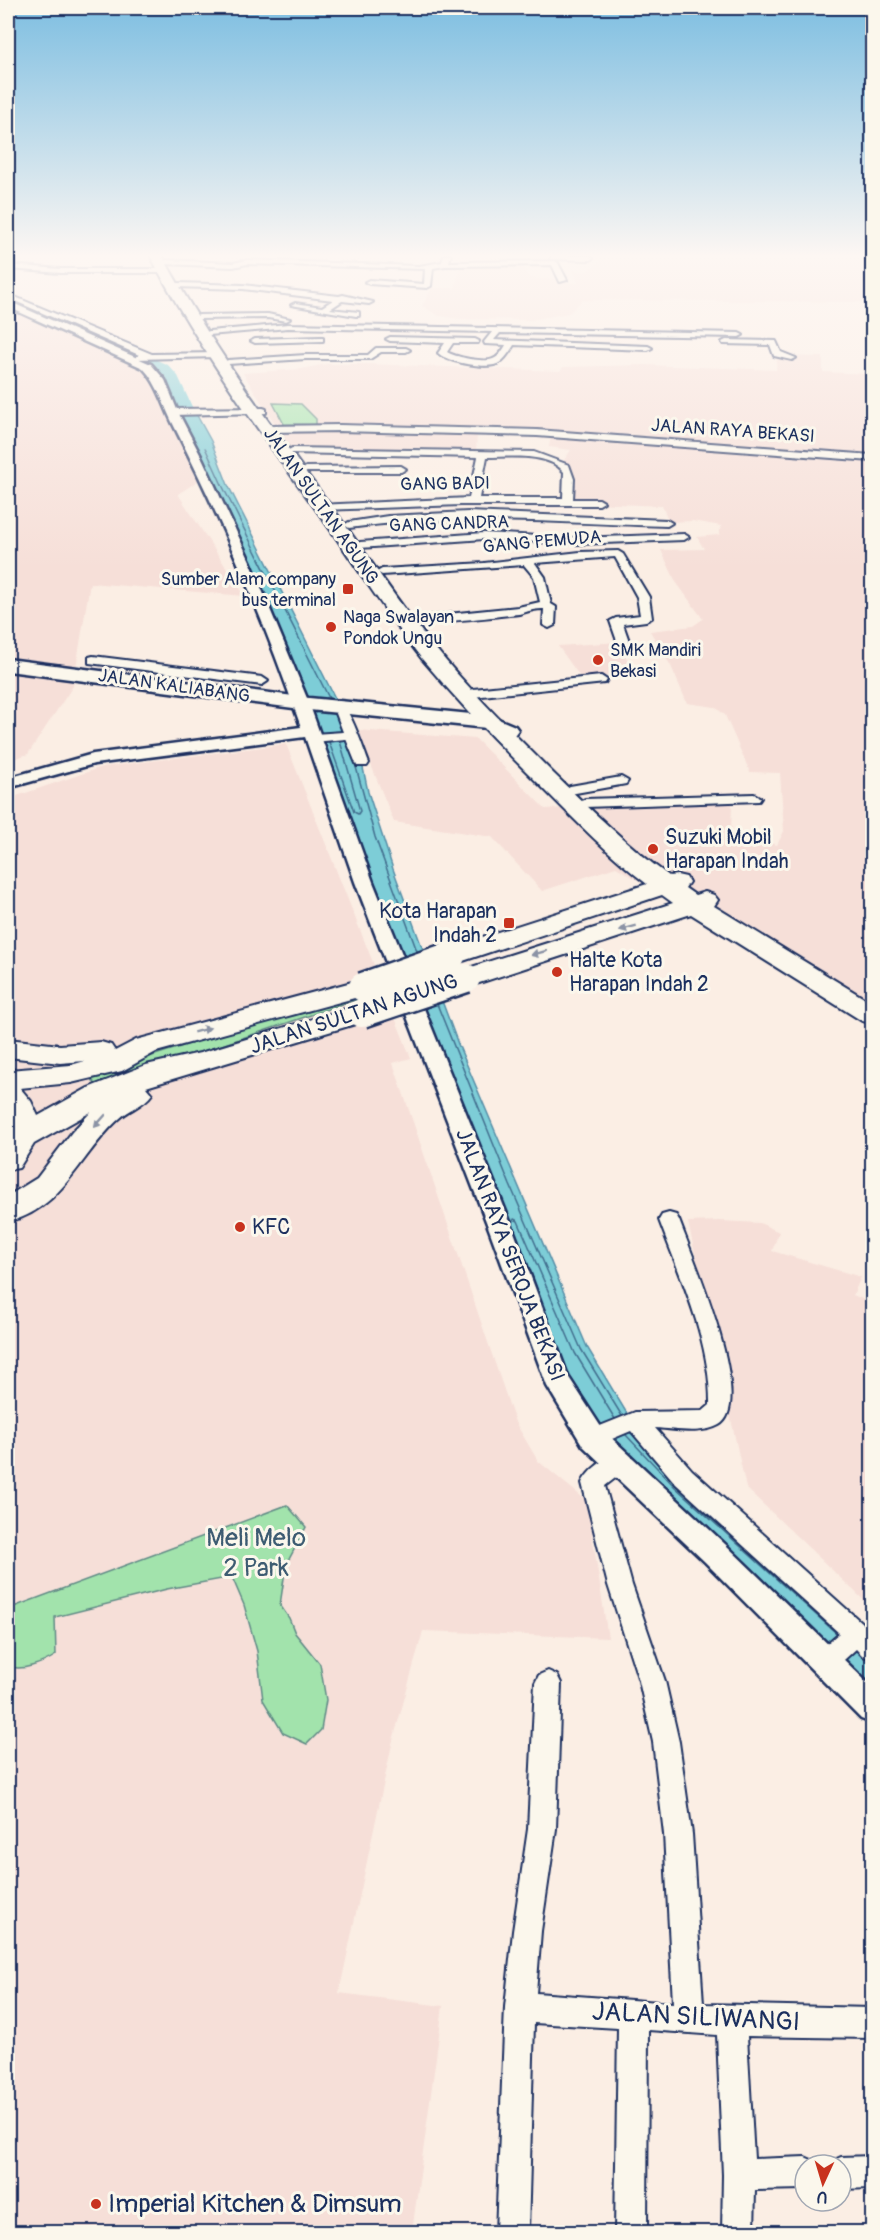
<svg xmlns="http://www.w3.org/2000/svg" width="880" height="2240" font-family="Pangolin,sans-serif">
	<style>
		.built { fill: #f6dfd8 }
		.green { fill: #a2e3ac; stroke: #5e8985; stroke-width: 1.5 }
		.water { fill: #7dcdd7; stroke: #568ea7; stroke-width: 1.5 }
		.lines { fill: none; stroke-linecap: round; stroke-linejoin: round }
		.shore { stroke: #426e8e; stroke-width: 1.5 }
		.river { fill: #7dcdd7; fill-rule: evenodd }
		.minor-casing { stroke: #1b2f5e; stroke-width: 4 }
		.tertiary-casing { stroke: #1b2f5e; stroke-width: 5 }
		.primary-casing { stroke: #1b2f5e; stroke-width: 5 }
		.trunk-casing { stroke: #1b2f5e; stroke-width: 4 }
		.minor { fill: #fbf7ec; fill-rule: evenodd }
		.tertiary { fill: #fbf7ec; fill-rule: evenodd }
		.primary { fill: #fbf7ec; fill-rule: evenodd }
		.trunk { fill: #fbf7ec; fill-rule: evenodd }
		.trunk-bridge-casing { stroke: #1b2f5e; stroke-width: 33; stroke-linecap: butt }
		.trunk-bridge { stroke: #fbf7ec; stroke-width: 28 }
		.oneway { fill: #8b93a5 }
		.poi-dot { fill: #c8321e; stroke: #fbf7ec; stroke-width: 2 }
		.labels { text-anchor: middle; dominant-baseline: central; stroke-width: 6; stroke-linejoin: round; paint-order: stroke }
		.far-street-label { font-size: 18px; fill: #1b2f5e; stroke: #fbf7ec }
		.far-poi-label { font-size: 18px; fill: #1b2f5e; stroke: #fbf7ec; text-anchor: start }
		.poi-label { font-size: 21px; fill: #1b2f5e; stroke: #fbf7ec; text-anchor: start }
		.street-label { font-size: 21px; fill: #1b2f5e; stroke: #fbf7ec }
		.near-park-label { font-size: 26px; fill: #3d5c72; stroke: #fbf7ec }
		.near-street-label { font-size: 26px; fill: #1b2f5e; stroke: #fbf7ec }
		.near-poi-label { font-size: 26px; fill: #1b2f5e; stroke: #fbf7ec; text-anchor: start }
	</style>
	<rect width="100%" height="100%" fill="#fbeee4"/>
	<filter id="ink" filterUnits="userSpaceOnUse"><feTurbulence type="fractalNoise" baseFrequency=".0167" numOctaves="2"/><feDisplacementMap in="SourceGraphic" scale="12" xChannelSelector="R" yChannelSelector="G"/><feConvolveMatrix kernelMatrix="1 2 1 2 8 2 1 2 1" color-interpolation-filters="sRGB"/></filter>
	<g filter="url(#ink)">
		<!-- built -->
		<path class="built" d="M602,255h270v47l-290,-2 -13,13 -38,7 -71,-1 -21,-3 -17,-10 10,-18h23l6,-23h61l7,13 30,1 4,4h15l-4,-12h13l13,-10z
			M8,304l139,62 57,111 -26,17 67,102 -155,-13 -17,103 -45,68 -20,7z
			M777,356l46,1v15l49,2v654l-77,-53 -84,-45 -2,-7 -93,-56 -74,24 -50,-54 -98,-15 -37,-92 119,9 69,70 96,-4 29,1 17,-4 45,2 -1,29 46,12 7,-14 -4,-58 -30,-1 -25,-57 -10,-8 -28,-4 -16,-37 -21,-35 43,-5 10,-7 -27,-37 -15,-32 43,-1 -7,-12 22,-2 2,-9 -28,-5 -24,1 -7,-16 -89,-4 -1,-30 -10,-9 9,-13 -22,-3 2,-12 -74,-1 -1,20 -184,-3 -49,-78 58,-4 26,-5h39l194,7 3,-4 82,-2 131,5z
			M619,642l15,32 -53,4 -23,-32z
			M286,744l125,314 -18,5 122,359 23,39 49,40 21,137 -185,-7 -31,113 -53,249 104,13 -31,226h-404v-1433l94,-32z
			M719,1221l41,2 19,9 -7,19 89,26 -8,18 19,8v305l-126,-120 -58,-266z"/>
		<!-- green -->
		<path class="green" d="M273,403l28,1 15,15v6l-32,-1z
			M385,981l3,8 -291,98 -7,-11z
			M287,1505l19,22 -20,38 -6,40 9,13 6,15 25,31 6,36 -5,30 -14,14 -24,-11 -20,-33 -6,-49 -13,-46 -12,-28 -65,12 -112,28 1,38c-12,8 -35,17 -48,11v-57z"/>
		<!-- water -->
		<path class="water" d="M172,412h23l16,29 17,44 112,223 22,55 6,29 25,77 65,175 129,303 45,75 52,55 188,171v60l-279,-270 -292,-735z"/>
		<g class="lines">
			<!-- shore -->
			<path class="shore" d="M184,421l3,-3 5,1 31,68 106,211
				M329,742l25,70 4,2 2,-3 -20,-70
				M356,767l19,70 42,114
				M437,1004l73,181 71,164 41,67
				M512,1223l2,-4 4,2 57,132 40,66
				M518,1238l25,68
				M626,1435l49,52 161,146"/>
			<!-- river -->
			<path class="river" d="M8,295l160,70 10,11 31,68 -2,3 -5,1 -7,-4 -30,-66 -7,-7 -150,-68z"/>
			<!-- minor casing -->
			<g class="minor-casing">
				<path id="minor" d="M444,255h7l-2,7 106,-1 3,2 9,17 -7,2 -8,-17 -107,1 -12,2 -2,18 -4,2 -58,-4 -4,-2 4,-2 55,4 1,-15 -178,-5 -14,3 -67,-3 -3,-2 3,-2 67,3 14,-3 172,6 23,-4z
					M552,256h38l3,2 -3,2 -40,-1z
					M8,265l53,4h103l4,2 -4,2h-103l-53,-4z
					M178,283l65,2 96,11 4,-1 30,7 -4,2 -27,-3 -12,8 29,3v4h-3l-65,-11 4,-2 27,4 11,-7 -90,-11 -68,-2z
					M8,294l144,60 65,-1 4,2 -4,2 -80,2 -1,-2 3,-2 -131,-57z
					M268,314l22,5 -4,2 -18,-3 -69,1 -4,-2 4,-2z
					M288,324l451,9 4,2 -4,2 -239,-4 -6,7 154,6 4,2 -4,2 -134,-5c-5,8 -11,18 -20,20 -13,3 -47,-3 -56,-12l7,-10 -55,-2 -4,-2 4,-2 85,2 4,2 -1,2h-25l-6,9c8,5 37,11 46,7 6,-2 10,-9 13,-14l-21,-1 -1,-2 8,-10 -204,-4 -79,7 -4,-2 4,-2z
					M320,337h3v4l-68,2 -4,-2 4,-2z
					M726,340l50,1 5,11 15,6 -4,2 -18,-4 -4,-11 -47,-1 -1,-2z
					M376,348h30l4,2 -4,2h-25l-11,7h-64l-78,5 -4,-2 4,-2 78,-5h62z
					M263,408l3,1v4l-94,2 -4,-3 4,-3z
					M340,425l197,5 335,25v6l-335,-25 -197,-5 -73,1 -5,-3 5,-3z
					M292,448l242,4 35,13 5,14 -1,20h26l5,3 -5,3h-138l-139,5 -5,-3 1,-2 151,-7 9,-41 -189,-4 -2,-2zM487,457c23,0 61,-5 77,15l-1,26h-84z
					M306,467l95,-1 5,3 -5,3h-98l-2,-2z
					M468,512l199,8 5,3 -5,3c-107,-3 -212,-13 -318,2l-5,-3 5,-3 39,-6z
					M484,533l93,5 107,-4 5,3 -5,3 -107,4 -93,-5 -124,9 -5,-3 5,-3z
					M618,551l5,3 26,43 3,21 -6,3 -23,3 6,17 -6,4 -6,-4 -7,-20 6,-3 24,-3 -3,-18 -22,-40 -80,6 10,14 6,27 5,3 -1,18 -6,3 -6,-3 1,-16h-2c-9,0 -15,3 -23,5 -19,2 -102,13 -113,4l6,-3 16,1 90,-9 22,-5 -6,-25 -10,-12 -142,10 -5,-3 5,-3 102,-6 96,-11z
					M93,656l169,21 6,4 -6,4 -173,-22v-6z
					M601,676l6,4 -2,3 -132,14 -6,-4 6,-4z
					M340,704c10,3 24,47 29,59l-2,3h-10l-11,-27 -32,3 -7,-4 7,-4 29,-2 -9,-24z
					M621,777l7,4 -2,3 -56,10 -7,-4 7,-4z
					M754,794l7,4 -2,3 -174,6 -7,-4 7,-4z
					M669,1213l7,2 3,5c12,33 78,184 40,205 -18,10 -45,4 -64,3l37,42 180,162v27l-9,-3 -7,-7 -22,20 -9,4 -9,-4 -3,-8 3,-8 23,-20 -163,-149 -45,-53 -38,16 -8,-3 -3,-6 3,-6 50,-20 68,-1 7,-6c1,-63 -29,-126 -51,-185l3,-5z
					M619,1453l8,2 3,7 -3,7 -22,17 27,99 33,96 14,61 13,92 11,170 169,4v30l-125,-2 7,123 51,-2 11,5 1,3h-12v24l-50,1 -1,42h-32l1,-57 -6,-140 -69,-5 -1,202h-32l3,-204 -84,-5 -6,209h-32l9,-225 8,-76 15,-102 7,-146 4,-8 9,-4 9,4 4,8 -5,146 -15,102 -5,62 137,10 -9,-169 -11,-92 -14,-61 -31,-96 -26,-102c6,-13 24,-26 37,-30z
					M872,2156v32l-31,1v-24h-12l1,-3 11,-5z"/>
			</g>
			<!-- tertiary casing -->
			<g class="tertiary-casing">
				<path id="tertiary" d="M8,301l143,63 14,16 13,32 25,48 47,101 59,142 64,179 140,347 55,147 35,54 122,114 147,143v36l-11,-4 -156,-157 -122,-116 -36,-60 -58,-157 -134,-347 -50,-145 -211,27 -86,24v-10l85,-24 208,-27c-35,-101 -77,-203 -126,-299 -11,-21 -16,-43 -32,-60l-135,-61z"/>
			</g>
			<!-- primary casing -->
			<g class="primary-casing">
				<path id="primary" d="M8,659l301,39 182,18 24,10 3,4 -3,4 -7,2 -21,-8 -178,-18 -301,-39z"/>
			</g>
			<!-- trunk casing -->
			<g class="trunk-casing">
				<path id="trunk" d="M150,255h12c50,92 112,175 175,259 33,45 63,92 99,135 36,44 78,85 118,125 37,36 74,72 115,102l8,-1 9,2 3,5 -4,6 10,7 10,-3 9,3 4,5 -4,6 158,97v20l-10,-2 -171,-107 -215,70 -10,2 -10,-2 -3,-6 3,-6 217,-69 -11,-8 -202,67 -9,2 -9,-2 -4,-6 4,-6 205,-66c-37,-28 -71,-63 -104,-96 -42,-41 -83,-84 -121,-129 -35,-44 -65,-92 -97,-137 -63,-87 -126,-172 -175,-267z
					M363,979l10,2 4,6 -4,6 -217,59 -34,19 -51,12 -51,5 11,13 7,15 50,-28 58,-23 54,-12 162,-49 10,3 4,6 -4,6 -226,68 6,7c-8,12 -23,15 -33,25 -39,35 -56,90 -111,103v-26l29,-18 35,-46 19,-20 -57,32 -15,24 -11,2v-100l63,-5 14,-4 -25,2 -52,-6v-18l52,6 41,-3 10,3 4,6 21,-11z"/>
			</g>
			<!-- minor -->
			<use href="#minor" class="minor"/>
			<!-- tertiary -->
			<use href="#tertiary" class="tertiary"/>
			<!-- primary -->
			<use href="#primary" class="primary"/>
			<!-- trunk -->
			<use href="#trunk" class="trunk"/>
			<!-- trunk-bridge casing -->
			<g class="trunk-bridge-casing">
				<path id="trunk-bridge" d="M363,987l88,-31
					M362,1013l104,-35"/>
			</g>
			<!-- trunk-bridge -->
			<use href="#trunk-bridge" class="trunk-bridge"/>
		</g>
		<!-- one-way arrows -->
		<defs><path id="oneway-solid" d="M-6-.8H1V-3.2L6.5 0L1 3.2V.8H-6Z" transform="scale(1.5)"/></defs>
		<g class="oneway">
			<use href="#oneway-solid" transform="translate(628 928) rotate(165)"/>
			<use href="#oneway-solid" transform="translate(539 953) rotate(164)"/>
			<use href="#oneway-solid" transform="translate(202 1030) rotate(-15)"/>
			<use href="#oneway-solid" transform="translate(100 1121) rotate(132)"/>
		</g>
	</g>
	<!-- sky -->
	<linearGradient id="sky" x2="0" y2="1"><stop stop-color="#7dbee1"/><stop offset="0.45" stop-color="#fdf7f3"/><stop offset="1" stop-color="#fdf7f3" stop-opacity="0"/></linearGradient>
	<rect width="880" height="569" fill="url(#sky)"/>
	<!-- markers -->
	<g class="poi-dot">
		<rect x="342" y="583" width="12" height="12" rx="3"/>
		<circle cx="331" cy="627" r="6"/>
		<circle cx="598" cy="660" r="6"/>
		<circle cx="653" cy="849" r="6"/>
		<rect x="503" y="917" width="12" height="12" rx="3"/>
		<circle cx="557" cy="972" r="6"/>
		<circle cx="240" cy="1227" r="6"/>
		<circle cx="96" cy="2204" r="6"/>
	</g>
	<g class="labels">
		<!-- far-street labels -->
		<g class="far-street-label">
			<text transform="translate(733 431) rotate(4)">JALAN RAYA BEKASI</text>
			<text transform="translate(445 484) rotate(-1)">GANG BADI</text>
			<text transform="translate(321 506) rotate(55)">JALAN SULTAN AGUNG</text>
			<text transform="translate(449 524) rotate(-2)">GANG CANDRA</text>
			<text transform="translate(542 542) rotate(-5)">GANG PEMUDA</text>
			<text transform="translate(174 686) rotate(8)">JALAN KALIABANG</text>
		</g>
		<!-- far-poi labels -->
		<g class="far-poi-label">
			<text x="336" y="579" text-anchor="end">Sumber Alam company<tspan x="336" dy="21">bus terminal</tspan></text>
			<text x="343" y="617">Naga Swalayan<tspan x="343" dy="21">Pondok Ungu</tspan></text>
			<text x="610" y="650">SMK Mandiri<tspan x="610" dy="21">Bekasi</tspan></text>
		</g>
		<!-- poi labels -->
		<g class="poi-label">
			<text x="665" y="837">Suzuki Mobil<tspan x="665" dy="24">Harapan Indah</tspan></text>
			<text x="497" y="911" text-anchor="end">Kota Harapan<tspan x="497" dy="24">Indah 2</tspan></text>
			<text x="569" y="960">Halte Kota<tspan x="569" dy="24">Harapan Indah 2</tspan></text>
			<text x="252" y="1227">KFC</text>
		</g>
		<!-- street labels -->
		<g class="street-label">
			<text transform="translate(354 1014) rotate(-18)">JALAN SULTAN AGUNG</text>
			<text transform="translate(510 1255) rotate(69)">JALAN RAYA SEROJA BEKASI</text>
		</g>
		<!-- near-park labels -->
		<g class="near-park-label">
			<text x="256" y="1538">Meli Melo<tspan x="256" dy="30">2 Park</tspan></text>
		</g>
		<!-- near-street labels -->
		<g class="near-street-label">
			<text transform="translate(696 2017) rotate(3)">JALAN SILIWANGI</text>
		</g>
		<!-- near-poi labels -->
		<g class="near-poi-label">
			<text x="108" y="2204">Imperial Kitchen &amp; Dimsum</text>
		</g>
	</g>
	<!-- margin -->
	<rect width="880" height="2240" fill="none" stroke="#fbf7ec" stroke-width="30"/>
	<rect x="15" y="15" width="850" height="2210" fill="none" stroke="#1b2f5e" stroke-width="2" filter="url(#ink)"/>
	<!-- north arrow -->
	<g transform="translate(823 2183) rotate(184)"><circle r="28" fill="#fbf7ec" stroke="#a1a7b3" stroke-width="1.5"/>
	<path d="M0-4.5L10 22L0 15L-10 22Z" fill="#c8321e"/>
	<text y="-9" font-size="16" font-weight="bold" text-anchor="middle" fill="#1b2f5e">U</text>
	</g>
</svg>
